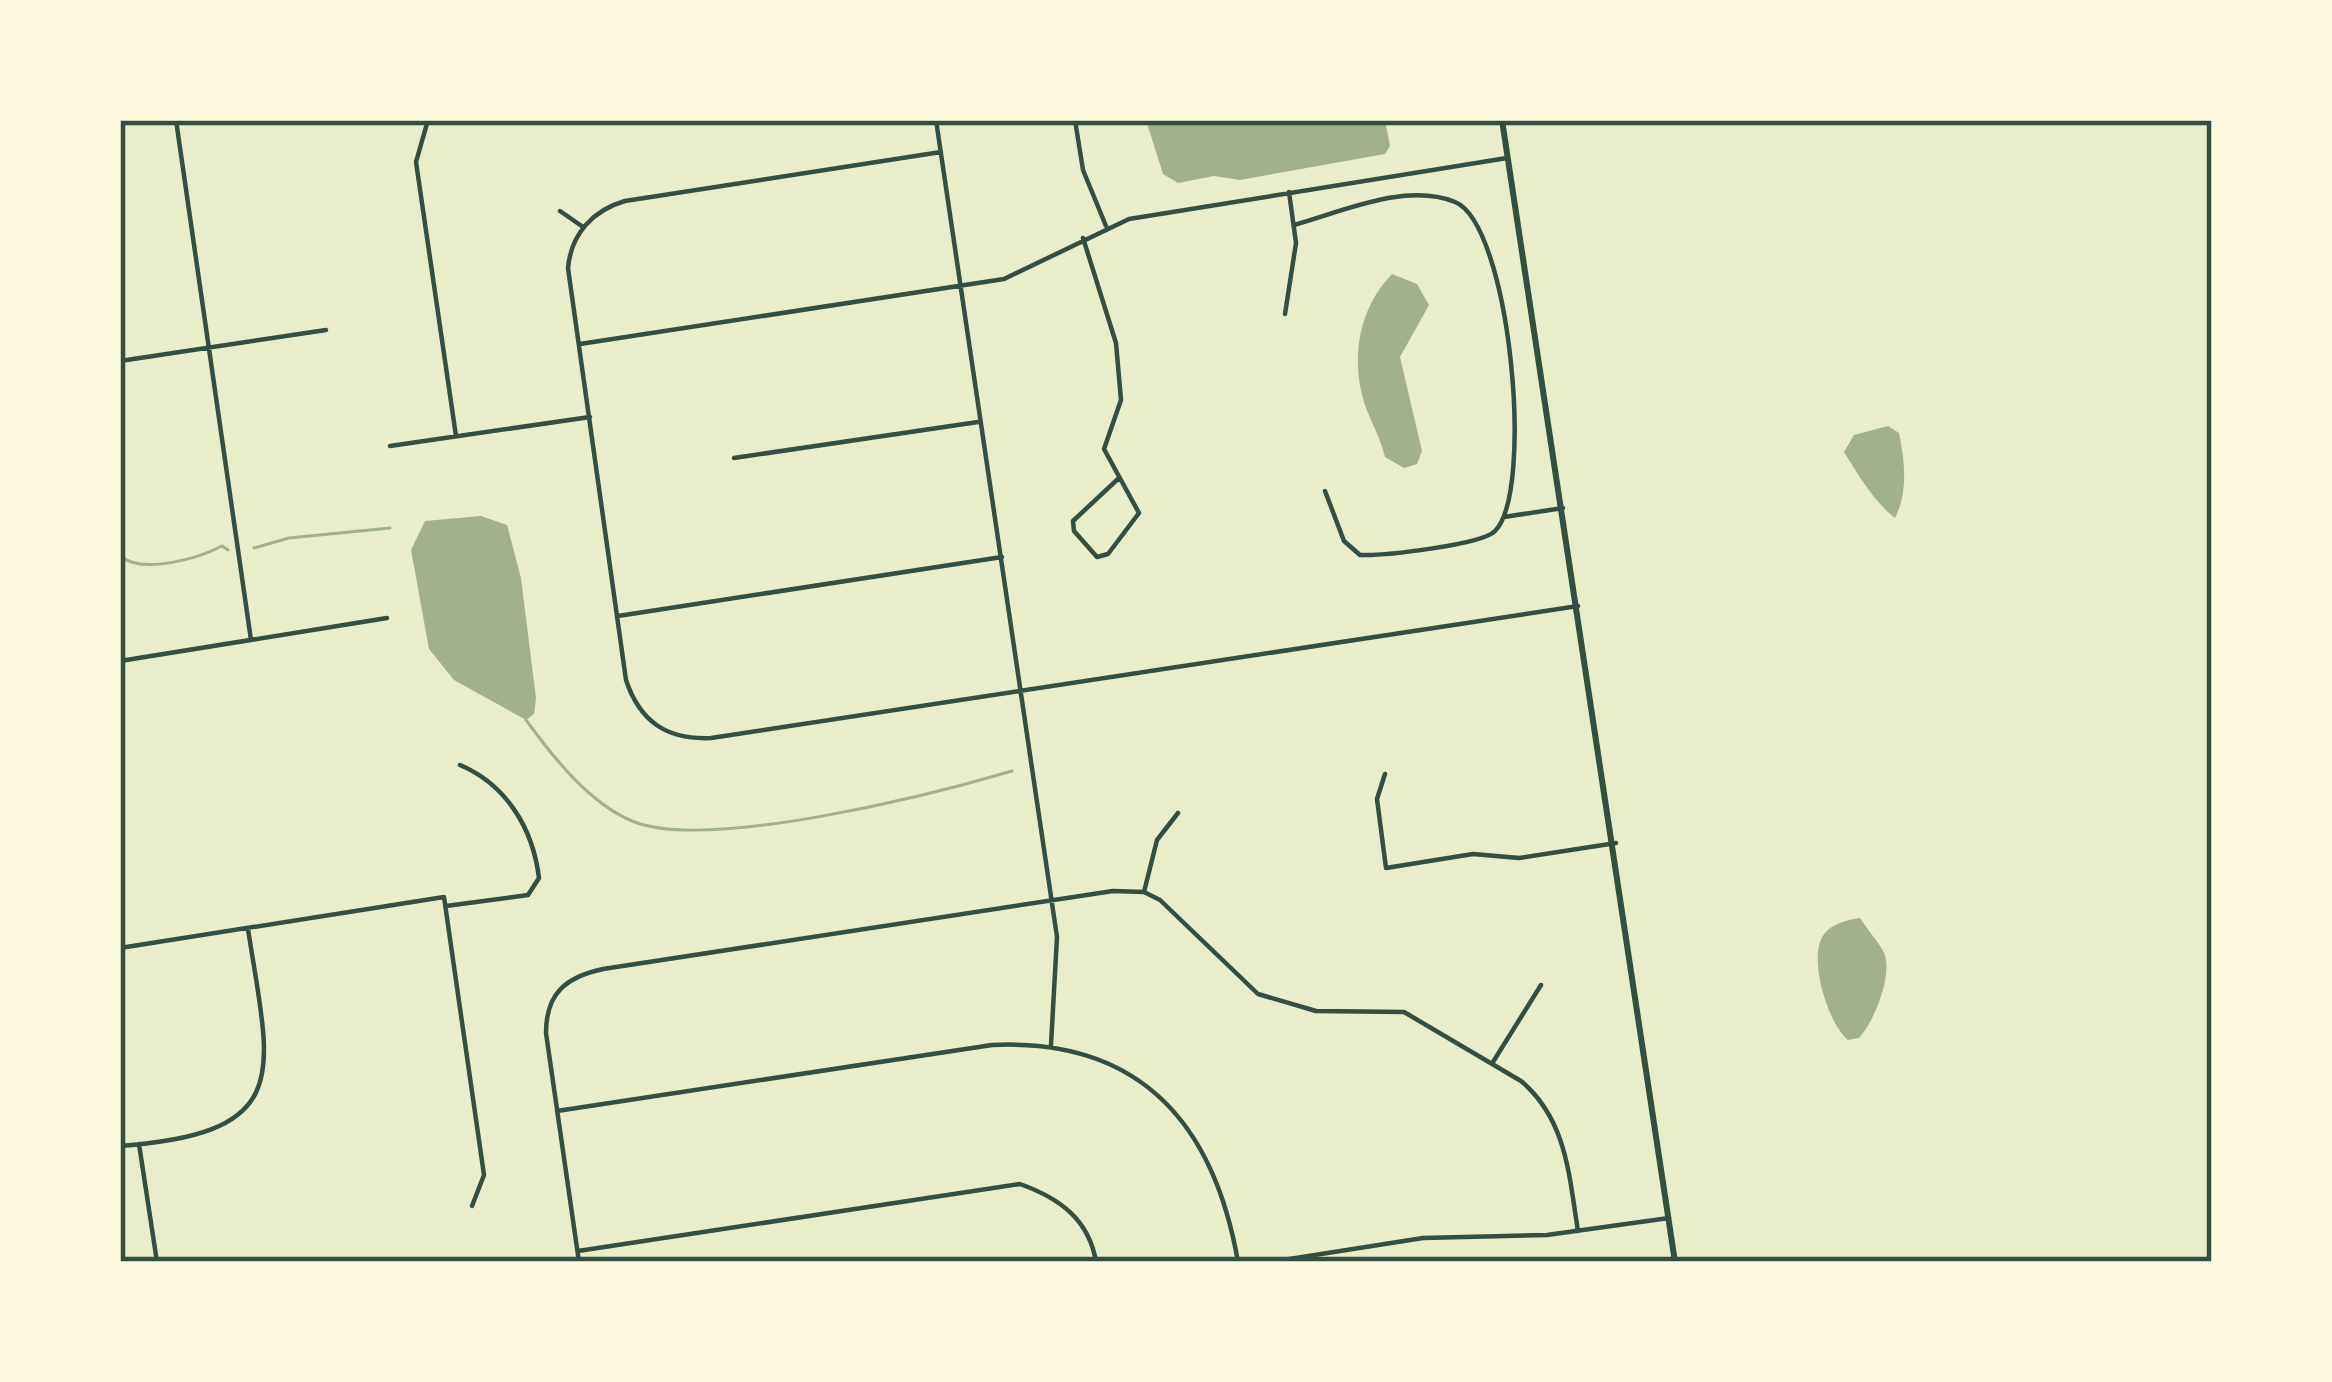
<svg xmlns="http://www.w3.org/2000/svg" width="2332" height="1382" font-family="'Noto Sans',sans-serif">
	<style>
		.water { fill: #a3b18a }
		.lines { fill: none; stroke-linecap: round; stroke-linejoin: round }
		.stream { stroke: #a3b18a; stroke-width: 3 }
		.minor { stroke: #344e41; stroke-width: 4.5 }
		.tertiary { stroke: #344e41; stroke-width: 6 }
		.neatline { fill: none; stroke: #344e41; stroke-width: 4.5 }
	</style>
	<rect width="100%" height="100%" fill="#e9edc9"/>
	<!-- water -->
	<path class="water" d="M1146,120h239l5,26 -5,8 -145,26 -26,-4 -36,7 -15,-9z
		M1392,274l25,10 12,21 -29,52 22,94 -5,13 -13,4 -19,-11c-5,-22 -18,-41 -23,-62 -11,-45 0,-90 30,-121z
		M1888,426l11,7c6,28 9,60 -4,85 -21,-16 -37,-44 -51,-66l10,-17z
		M481,516l26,9 14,53 15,120 -2,16 -8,6 -72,-40 -25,-31 -18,-99 14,-29z
		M1860,918c7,11 16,21 22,31 14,21 -8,73 -23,89l-11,2c-20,-16 -42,-85 -23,-107 8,-10 23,-13 35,-15z"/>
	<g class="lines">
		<!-- stream -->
		<path class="stream" d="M254,548l35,-10 101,-10
			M120,556c23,19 79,2 102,-10l6,4
			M526,720c27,37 63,83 106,101 74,31 299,-26 380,-50"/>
		<!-- minor -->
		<path class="minor" d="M176,120l75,520
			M428,120l-12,42 40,274
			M936,120l121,817 -6,108
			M1075,120l8,50 23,56
			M941,152l-316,49c-32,9 -54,33 -57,67l58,412c14,42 41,60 85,58l867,-132
			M560,211l23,16
			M1294,225c48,-13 111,-43 161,-23 55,22 80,289 40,329 -13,14 -113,25 -135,24l-16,-14 -19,-50
			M1083,238l33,105 5,57 -17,49 35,64 -31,41 -11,3 -23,-26 -1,-10 46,-43
			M1285,314l11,-71 -7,-51
			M580,344l424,-65 125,-60 378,-61
			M120,361l206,-31
			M390,446l200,-29
			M734,458l244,-36
			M1504,517l59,-9
			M618,616l384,-59
			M120,661l267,-43
			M1385,774l-8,25 9,69 87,-14 46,4 97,-15
			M1144,892l13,-52 21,-27
			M446,906l82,-11 11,-17c-6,-49 -32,-93 -79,-113
			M120,948l324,-51 40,278 -12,31
			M1493,1062l48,-77
			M557,1111l435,-66c148,-7 222,79 246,217
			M139,1144l18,118
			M120,1146c177,-13 150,-74 128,-217
			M578,1251l442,-67c39,14 69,35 76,78
			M579,1262l-33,-229c0,-40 20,-56 57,-64l510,-78 31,1 16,8 98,94 58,17 88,1 117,69c46,39 48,95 57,150
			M1270,1262l153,-24 124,-3 122,-17"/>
		<!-- tertiary -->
		<path class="tertiary" d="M1502,120l173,1142"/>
	</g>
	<!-- border -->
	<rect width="2332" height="1382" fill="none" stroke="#fefae0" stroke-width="246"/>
	<rect x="123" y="123" width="2086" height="1136" class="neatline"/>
</svg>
